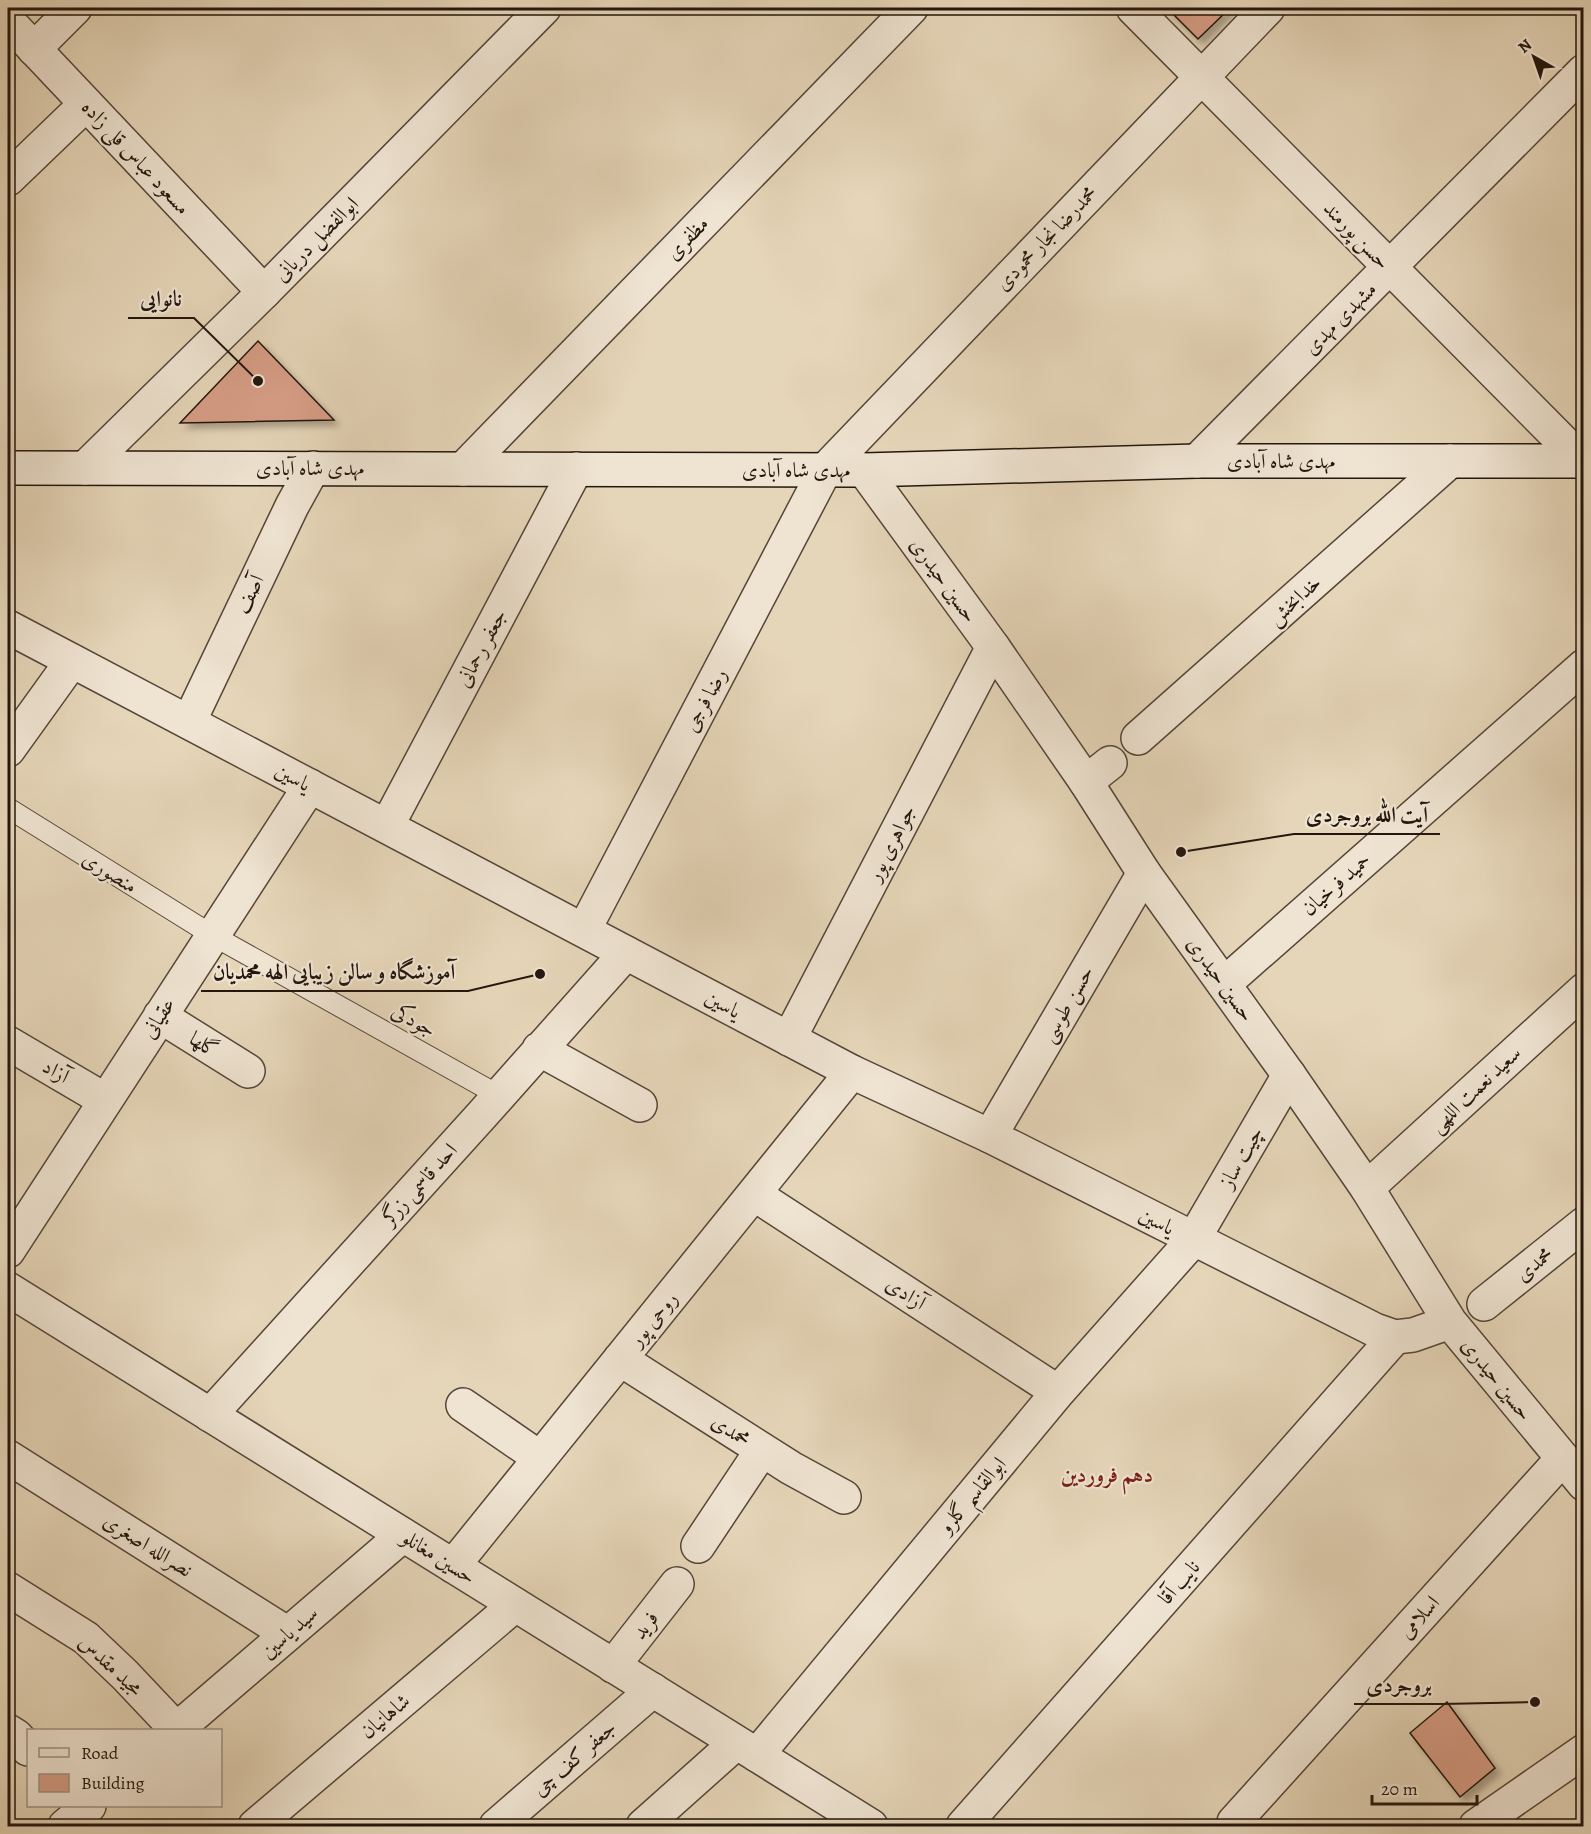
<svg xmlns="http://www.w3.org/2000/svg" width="1591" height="1834" font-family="Alegreya,Amiri,serif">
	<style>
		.building { fill: #d69d85; stroke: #23160e; stroke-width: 1.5; filter: url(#shadow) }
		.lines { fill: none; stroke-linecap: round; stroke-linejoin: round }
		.service-casing { stroke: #544639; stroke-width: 22 }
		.minor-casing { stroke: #544639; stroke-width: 36 }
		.tertiary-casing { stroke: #544639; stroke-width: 36 }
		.secondary-casing { stroke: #23160e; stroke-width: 36 }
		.service { stroke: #efe4d2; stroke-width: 20 }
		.minor { stroke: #efe4d2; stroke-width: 33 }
		.tertiary { stroke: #efe4d2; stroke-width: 33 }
		.secondary { stroke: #efe4d2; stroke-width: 33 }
		.labels { text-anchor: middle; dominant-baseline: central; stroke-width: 4.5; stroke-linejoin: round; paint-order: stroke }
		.street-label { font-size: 21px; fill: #23160e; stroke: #efe4d2 }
		.neighbourhood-label { font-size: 22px; font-weight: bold; fill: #7a1f14; stroke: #efe4d2 }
		.leader { fill: none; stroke: #23160e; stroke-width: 2 }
		.callout-dot { fill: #23160e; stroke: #efe4d2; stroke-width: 2 }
		.callout-label { font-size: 22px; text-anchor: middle; font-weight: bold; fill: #23160e; stroke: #efe4d2; stroke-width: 4.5; stroke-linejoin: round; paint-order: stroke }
	</style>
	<defs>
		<filter id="shadow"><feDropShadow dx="5.5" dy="5.5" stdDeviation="3" flood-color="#0004"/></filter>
	</defs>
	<rect width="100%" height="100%" fill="#e6d6b9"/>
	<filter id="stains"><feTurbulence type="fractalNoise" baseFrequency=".00333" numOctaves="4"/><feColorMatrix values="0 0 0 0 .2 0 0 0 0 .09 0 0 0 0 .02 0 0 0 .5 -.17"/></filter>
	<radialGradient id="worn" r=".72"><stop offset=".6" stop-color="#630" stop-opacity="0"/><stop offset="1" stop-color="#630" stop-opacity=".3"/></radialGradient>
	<!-- building -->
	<path class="building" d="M1167,8h63l-32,31z
		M258,341l76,79 -154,3z
		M1447,1702l48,66 -35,29 -50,-64z"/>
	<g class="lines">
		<!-- service casing -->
		<g class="service-casing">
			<path id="service" d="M8,808l204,127 286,160"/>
		</g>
		<!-- minor casing -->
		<g class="minor-casing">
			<path id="minor" d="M34,49l41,-41
				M8,179l78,-75
				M1197,461l387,-390
				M85,468l179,-176 280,-284
				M463,469l448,-461
				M189,722l103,-216 21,-38
				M1138,738l312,-277
				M8,750l64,-89
				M1086,782l24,-19
				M387,826l189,-357
				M584,930l241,-460
				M1224,984l360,-318
				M160,1016l88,55
				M789,1039l204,-392
				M8,1043l97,57
				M539,1049l101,56
				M990,1136l154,-263
				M1367,1188l217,-198
				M754,1194l304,198
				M8,1251l302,-465
				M1484,1304l100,-80
				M620,1359l171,109 53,29
				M463,1405l77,53
				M210,1415l271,-299 145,-163
				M8,1457l280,177
				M698,1546l64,-96
				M453,1566l399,-494
				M8,1589l78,49 39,37 52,55
				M613,1666l64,-82
				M176,1730l227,-195
				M8,1731l8,5 12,13
				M757,1755l301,-363 135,-152 96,-165
				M65,1826l24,-20
				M255,1826l260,-221
				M496,1826l157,-136
				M643,1826l93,-83
				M963,1826l432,-489
				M1241,1826l-7,-4 328,-363"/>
		</g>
		<!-- tertiary casing -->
		<g class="tertiary-casing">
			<path id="tertiary" d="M1133,8l449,453
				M8,21l256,271
				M825,470l443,-462
				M864,470l129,177 93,135 58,91 145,202 78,113 83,134 134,162
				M8,627l844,445 138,64 385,194 20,7 18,-2 37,-13
				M8,1289l863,537
				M1476,1826l108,-75"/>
		</g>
		<!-- secondary casing -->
		<g class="secondary-casing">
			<path id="secondary" d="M8,468l856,2 333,-9h387"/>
		</g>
		<!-- service -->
		<use href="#service" class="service"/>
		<!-- minor -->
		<use href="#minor" class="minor"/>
		<!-- tertiary -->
		<use href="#tertiary" class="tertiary"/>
		<!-- secondary -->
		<use href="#secondary" class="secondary"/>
	</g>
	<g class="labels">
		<!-- street labels -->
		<g class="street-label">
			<text transform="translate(136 157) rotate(47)">مسعود عباس قلی زاده</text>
			<text transform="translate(1357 235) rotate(46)">حسن پورمند</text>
			<text transform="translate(687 238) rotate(-46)">مظفری</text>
			<text transform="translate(1046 238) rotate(-46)">محمدرضا نجار محمودی</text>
			<text transform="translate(316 239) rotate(-45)">ابوالفضل دریانی</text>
			<text transform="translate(1340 318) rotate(-45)">مشهدی مهدی</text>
			<text x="1281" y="461">مهدی شاه آبادی</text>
			<text x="310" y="468">مهدی شاه آبادی</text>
			<text x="796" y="470">مهدی شاه آبادی</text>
			<text transform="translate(944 580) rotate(54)">حسین حیدری</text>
			<text transform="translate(249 594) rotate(-64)">آصف</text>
			<text transform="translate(1294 600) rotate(-42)">خدابخش</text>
			<text transform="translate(481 648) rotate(-62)">جعفر رحمانی</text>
			<text transform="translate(705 700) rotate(-62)">رضا فرجی</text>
			<text transform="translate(293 777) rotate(28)">یاسین</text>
			<text transform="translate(891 843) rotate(-63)">جواهری پور</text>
			<text transform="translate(110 872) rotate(32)">منصوری</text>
			<text transform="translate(1336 884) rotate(-41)">حمید فرخیان</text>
			<text transform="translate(1221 979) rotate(54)">حسین حیدری</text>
			<text transform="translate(723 1004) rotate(28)">یاسین</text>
			<text transform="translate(1067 1004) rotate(-60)">حسن طوسی</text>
			<text transform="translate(158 1018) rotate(-57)">عقیانی</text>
			<text transform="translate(414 1020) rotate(29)">جودکی</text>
			<text transform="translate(204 1044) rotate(32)">گلها</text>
			<text transform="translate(56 1071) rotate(30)">آزاد</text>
			<text transform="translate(1475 1089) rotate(-43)">سعید نعمت اللهی</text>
			<text transform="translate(1241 1157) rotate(-60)">چیت ساز</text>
			<text transform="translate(419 1184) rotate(-48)">احد قاسمی زرگر</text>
			<text transform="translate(1157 1221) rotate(27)">یاسین</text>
			<text transform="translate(1534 1264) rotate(-39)">محمدی</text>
			<text transform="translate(906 1293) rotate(33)">آزادی</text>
			<text transform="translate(653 1319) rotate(-51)">روحی پور</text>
			<text transform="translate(1497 1379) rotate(51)">حسین حیدری</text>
			<text transform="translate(731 1430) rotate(33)">محمدی</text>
			<text transform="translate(972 1495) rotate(-50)">ابوالقاسم گلرو</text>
			<text transform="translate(148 1545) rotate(32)">نصرالله اصغری</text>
			<text transform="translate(439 1557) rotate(32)">حسین مغانلو</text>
			<text transform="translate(1179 1582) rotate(-49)">نایب آقا</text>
			<text transform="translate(1419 1617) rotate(-48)">اسلامی</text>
			<text transform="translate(645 1625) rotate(-52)">فرید</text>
			<text transform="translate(289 1632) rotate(-41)">سید یاسین</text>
			<text transform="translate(111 1665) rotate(43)">مجید مقدس</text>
			<text transform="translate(385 1716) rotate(-40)">شاهانیان</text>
			<text transform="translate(574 1758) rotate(-41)">جعفر کف چی</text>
		</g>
		<!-- neighbourhood labels -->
		<g class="neighbourhood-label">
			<text x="1107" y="1475">دهم فروردین</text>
		</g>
	</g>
	<!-- callouts -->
	<path class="leader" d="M258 381L194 318H128M1181 852L1294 834H1440M540 974L468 991H201M1535 1702L1443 1704H1354"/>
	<g class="callout-dot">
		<circle cx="258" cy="381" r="6"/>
		<circle cx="1181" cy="852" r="6"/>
		<circle cx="540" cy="974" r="6"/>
		<circle cx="1535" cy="1702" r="6"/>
	</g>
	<g class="callout-label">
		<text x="161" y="306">نانوایی</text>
		<text x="1367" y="822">آیت الله بروجردی</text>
		<text x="334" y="979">آموزشگاه و سالن زیبایی الهه محمدیان</text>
		<text x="1399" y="1692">بروجردی</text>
	</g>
	<!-- margin -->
	<rect width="1591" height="1834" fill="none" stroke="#e6d6b9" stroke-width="30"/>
	<rect x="9" y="9" width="1573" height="1816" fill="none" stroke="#23160e" stroke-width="3"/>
	<rect x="15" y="15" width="1561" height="1804" fill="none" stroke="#23160e" stroke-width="1.5"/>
	<!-- legend -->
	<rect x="27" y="1729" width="195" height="78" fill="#efe4d2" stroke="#9d9284" stroke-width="1.5"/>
	<rect x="39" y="1748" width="30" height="9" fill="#efe4d2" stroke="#9d9284" stroke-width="1.5"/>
	<text x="81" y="1759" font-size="18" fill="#23160e">Road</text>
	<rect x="39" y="1774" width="30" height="18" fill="#d69d85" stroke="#9d9284" stroke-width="1.5"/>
	<text x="81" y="1789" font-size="18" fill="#23160e">Building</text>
	<!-- north arrow -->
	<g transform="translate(1534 57) rotate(320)" stroke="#efe4d2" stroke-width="4.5" paint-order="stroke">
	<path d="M0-4.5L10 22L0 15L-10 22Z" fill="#23160e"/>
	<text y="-9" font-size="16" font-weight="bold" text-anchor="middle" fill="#23160e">N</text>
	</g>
	<!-- scale -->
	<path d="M1372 1795v9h105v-9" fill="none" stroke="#23160e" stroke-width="3"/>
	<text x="1381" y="1795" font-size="18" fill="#23160e" stroke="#efe4d2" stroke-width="4.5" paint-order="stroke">20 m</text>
	<rect width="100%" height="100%" filter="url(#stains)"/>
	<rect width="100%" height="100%" fill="url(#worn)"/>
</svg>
